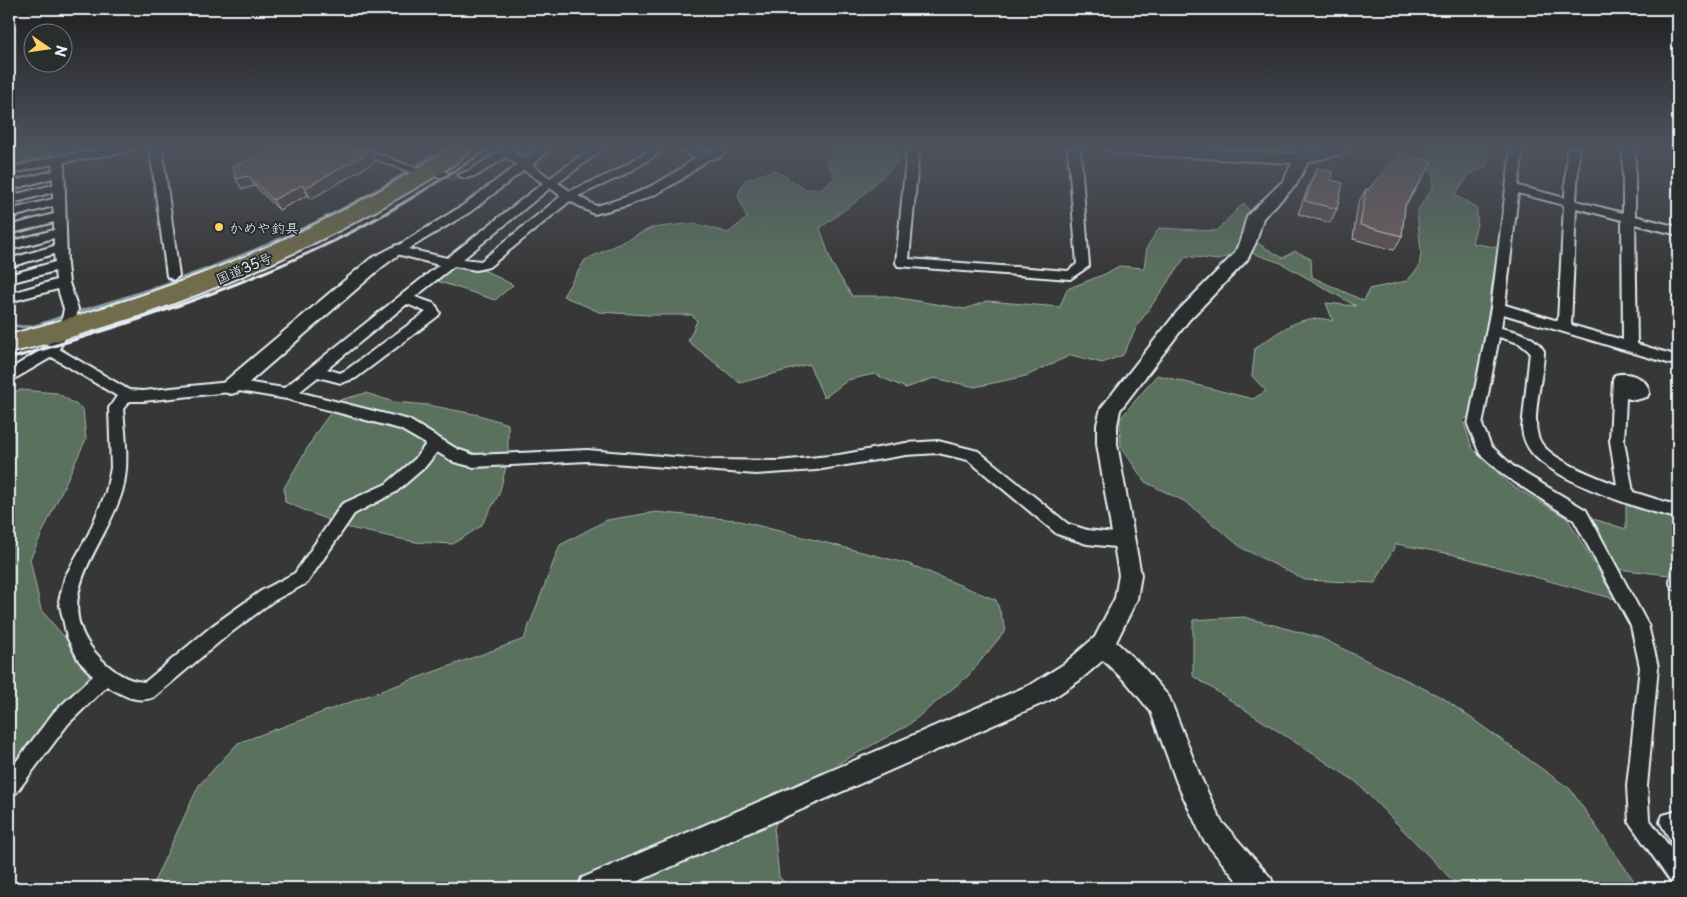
<svg xmlns="http://www.w3.org/2000/svg" width="1687" height="897" font-family="'Playpen Sans','Klee One',sans-serif">
	<style>
		.green { fill: #5a715d; stroke: #a1b1aa }
		.lines { fill: none; stroke-linecap: round; stroke-linejoin: round }
		.stream { stroke: #879ca4; stroke-width: 3 }
		.minor-tunnel { stroke: #525354; stroke-width: 13; stroke-dasharray: 13 6; stroke-linecap: butt }
		.minor-casing { stroke: #e8f1f8; stroke-width: 4 }
		.tertiary-casing { stroke: #e8f1f8; stroke-width: 4 }
		.trunk-casing { stroke: #e8f1f8; stroke-width: 4 }
		.minor { fill: #2a2d2e; fill-rule: evenodd }
		.tertiary { fill: #2a2d2e; fill-rule: evenodd }
		.trunk { fill: #716c4b; fill-rule: evenodd }
		.rail { stroke: #e8f1f8; stroke-width: 3 }
		.wall { fill: #615150; stroke: #e8f1f8 }
		.shaded-wall { fill: #4f4241; stroke: #e8f1f8 }
		.building { fill: #715e5d; stroke: #e8f1f8 }
		.poi-dot { fill: #ffd166; stroke: #2a2d2e; stroke-width: 2 }
		.labels { text-anchor: middle; dominant-baseline: central; stroke-width: 4; stroke-linejoin: round; paint-order: stroke }
		.poi-label { font-size: 14px; fill: #e8f1f8; stroke: #2a2d2e; text-anchor: start }
		.street-label { font-size: 14px; fill: #e8f1f8; stroke: #2a2d2e }
	</style>
	<rect width="100%" height="100%" fill="#383737"/>
	<filter id="ink" filterUnits="userSpaceOnUse"><feTurbulence type="fractalNoise" baseFrequency=".02" numOctaves="2"/><feDisplacementMap in="SourceGraphic" scale="10" xChannelSelector="R" yChannelSelector="G"/><feConvolveMatrix kernelMatrix="1 2 1 2 8 2 1 2 1" color-interpolation-filters="sRGB"/></filter>
	<g filter="url(#ink)">
		<!-- green -->
		<path class="green" d="M32,149h19l-1,10 -41,10v-15z
			M833,149h66l-1,13 -40,38 -38,28 12,36 20,32h35l78,13 22,-8 73,6 7,-18 38,-15 14,-8 25,2 3,-21 12,-19 57,3 28,-28 6,9 -7,23 40,23 12,-7 16,8 1,18 52,24 5,-12 38,-8 12,-14 2,-14 -4,-42 16,-24 1,-14 -13,-4 8,-20h64l-8,18 -15,7 -15,21 22,13v16l-5,19 33,6 -4,37 -9,-2 -15,127 -14,9 9,28 36,35 59,35 48,81 -164,-45 -55,-10 -21,39 -70,-3 -63,-32 -56,-46 -41,-20 -24,-35 -1,-28 37,-44 96,24 13,-8 -14,-15 3,-28c25,-16 47,-37 78,-27l-7,-18 30,3 -75,-43 -38,-13 -25,10 -32,-4 -49,70 -14,29 -21,8 -31,-8 -45,21 -51,11 -41,-9 -28,10 -32,-14 -26,6 -24,18 -15,-34 -69,19 -52,-42 9,-20 -5,-6h-44l-49,-3 -36,-16 22,-36 66,-32 43,-5 34,10 19,-15 -9,-23 7,-15 30,-10 30,19h15l16,-12 -10,-15 7,-8z
			M454,266l32,5 27,14 -18,15 -58,-19z
			M21,390l36,3 26,16 3,30 -56,120 11,51 50,58 -12,38 -70,92v-404z
			M366,393l28,9 34,3 51,10 29,9v35l-9,35 -18,32 -28,18 -38,-2 -70,-15 -60,-25 -1,-14 34,-58 22,-30z
			M1626,496l52,16 -1,64 -68,-8 -29,-53 46,14z
			M656,512l80,8 173,44 87,36 10,30 -38,46 -61,50 -115,63 -18,39 5,49 12,11h-640l48,-103 39,-42 286,-104 36,-94 47,-25z
			M1244,617l77,21 122,60 127,91 69,99h-179l-105,-107 -162,-105v-56z"/>
		<g class="lines">
			<!-- stream -->
			<path class="stream" d="M417,165l14,-10
				M74,313c110,-31 234,-79 331,-140
				M9,323c19,10 39,-2 58,-8"/>
			<!-- minor-tunnel -->
			<path class="minor-tunnel" d="M443,174l21,1"/>
			<!-- minor casing -->
			<g class="minor-casing">
				<path id="minor" d="M106,149h27l-6,3 -63,10 3,103 2,18 9,26 -2,10 -17,30 70,41 14,1 96,-10 45,7 155,-123 -46,-12 -2,-3 71,-44 55,-41 -11,-8 -28,18 -14,3 -6,-3 12,-5 33,-21h13l-3,3 11,7 14,-10h13l-19,16 18,13 40,-29h13l-45,34 12,8 44,-19 38,-23h14l-44,27 -44,20 18,10c37,-9 69,-24 99,-48l-14,-9h15l9,4 11,-4h13l-10,8 -12,3 -25,19 -26,15 -27,11 -35,9 -24,-13 -81,66 -13,3 -22,-4 -39,31 20,7 5,9 -2,3 -82,62 -15,5 -23,-6 -19,15 110,28 48,29 17,6 113,-5 124,10 68,1 60,-6 67,-12 32,-2 40,10 90,73 19,6 37,4 6,2 2,5 -2,5 -6,2 -37,-4 -30,-10 -89,-74 -30,-7 -32,2 -90,15 -60,4 -169,-13 -113,6 -20,-5 -17,-10 -12,15 -29,25 -42,22 -47,69 -34,18 -49,37 -70,59c-17,7 -32,-2 -47,-11l-39,38 -52,69 -7,3v-25l45,-59 39,-36 -14,-15 -12,-24 -8,-36 6,-24 24,-44 17,-41 5,-24 -2,-60 8,-12 -65,-39 -43,25v-12l37,-23 16,-28 2,-10 -6,-20 -49,13v-8l47,-14 -1,-9 -46,12v-8l46,-13 -1,-8 -45,13v-8l45,-13v-8l-45,12v-8l45,-12v-8l-45,12v-8l45,-12 -1,-8 -44,12v-8l44,-11v-7l-44,12v-8l44,-11v-7l-44,12v-8l44,-11 -1,-7 -43,10v-6l49,-12zM524,170l19,13 -96,75 -39,-9 62,-37zM550,188l11,8 -80,65 -18,-2zM407,304l19,8 -80,58 -6,3 -13,-4zM239,391l48,8 113,30 26,15 -11,15 -29,25 -44,20 -47,69 -34,18 -49,35 -67,56c-19,-1 -32,-11 -45,-24 -55,-57 4,-108 22,-166 8,-27 3,-56 1,-83l7,-8h13z
					M150,149h12l17,127 -6,4 -6,-4z
					M349,149c28,-1 50,17 77,21 8,2 17,-2 23,4l-6,3 -22,-1z
					M907,149h12l-10,110 159,12 9,-7 -9,-115h12l9,117 -19,13 -172,-13 -2,-3z
					M1297,149h12l-2,8 -24,4v-4l14,-4z
					M1511,149h12l-5,37 47,12 2,-49h12l-3,52 47,12v-64h12v67l43,11v8l-43,-11 2,120 41,12v10l-175,-52 -2,14c16,4 34,7 43,23 0,24 -14,67 -5,88 8,20 58,38 78,46l-7,-44 3,-62 2,-4c13,-4 34,3 34,18l-2,4 -12,3 -9,-2 -2,43 9,51 45,14v12c-35,-7 -123,-37 -146,-65 -6,-8 -9,-15 -10,-25l8,-76 -11,-9 -20,-6 -17,88 9,21 23,21 72,43 62,115 10,42 -11,119 2,33 29,39v27l-7,-3 -42,-60 -2,-36 13,-119 -9,-41 -57,-106 -70,-45 -24,-21 -12,-29 23,-117zM1518,193l46,12 -6,116 -53,-16zM1576,208l46,12 1,120 -52,-15z
					M1678,567v23l-6,-2 -2,-5 2,-14z
					M1678,811v33l-7,-3 -11,-19 3,-7z"/>
			</g>
			<!-- tertiary casing -->
			<g class="tertiary-casing">
				<path id="tertiary" d="M1107,149h90l105,5 23,-5h26l-2,3 -41,10 -12,23 -33,33 -7,24 -9,18 -58,60 -69,90 -3,15v19l24,131 -4,24 -21,43 28,26 25,29 31,79 21,45 50,57 4,10h-32l-40,-49 -26,-56 -26,-71 -23,-28 -25,-24 -23,20 -30,20 -427,188h-45l4,-10 450,-194 32,-20 31,-27 20,-39 4,-23 -22,-131v-19l4,-17 76,-96 57,-58 6,-12 7,-26 37,-36 8,-17 -178,-10z
					M397,245l6,1 2,4 -23,17 -144,125 -7,2 -7,-2 -2,-5 2,-5 146,-123z"/>
			</g>
			<!-- trunk casing -->
			<g class="trunk-casing">
				<path id="trunk" d="M448,149h23c-9,13 -50,36 -66,45 -123,72 -257,126 -396,159v-18c162,-43 297,-94 439,-186z"/>
			</g>
			<!-- minor -->
			<use href="#minor" class="minor"/>
			<!-- tertiary -->
			<use href="#tertiary" class="tertiary"/>
			<!-- trunk -->
			<use href="#trunk" class="trunk"/>
			<!-- rail -->
			<path class="rail" d="M9,359c105,-30 207,-63 306,-109 61,-28 117,-64 173,-101"/>
		</g>
		<!-- wall -->
		<path class="wall" d="M254,159l122,2 -65,38 -3,-4 -29,15 -24,-24 -13,3 -6,-10z
			M1317,168l14,12 6,29 -7,14 -32,-9 12,-32z
			M1424,176l-19,30 -3,30 -8,14 -41,-11 5,-36 8,-14 2,1z"/>
		<!-- shaded-wall -->
		<path class="shaded-wall" d="M371,151l5,10 -65,38 -6,-11z
			M248,176l7,10 -13,3 -6,-10z
			M302,185l6,10 -29,15 -6,-10z"/>
		<!-- building -->
		<path class="building" d="M264,149h102l5,2 -66,37 -3,-3 -29,15 -25,-24 -12,3 -4,-14 22,-6z
			M1400,151l32,12 -27,42 -3,31 -42,-11 6,-36 2,1z
			M1317,168l15,4 -1,8 12,3 -6,26 -32,-8z"/>
	</g>
	<!-- sky -->
	<linearGradient id="sky" x2="0" y2="1"><stop stop-color="#1f1e1e"/><stop offset="0.54" stop-color="#4d535e"/><stop offset="1" stop-color="#4d535e" stop-opacity="0"/></linearGradient>
	<rect width="1687" height="274" fill="url(#sky)"/>
	<!-- markers -->
	<circle class="poi-dot" cx="219" cy="227" r="5"/>
	<g class="labels">
		<!-- poi labels -->
		<g class="poi-label">
			<text x="229" y="227">かめや釣具</text>
		</g>
		<!-- street labels -->
		<g class="street-label">
			<text transform="translate(244 268) rotate(-23)">国道35号</text>
		</g>
	</g>
	<!-- margin -->
	<rect width="1687" height="897" fill="none" stroke="#2a2d2e" stroke-width="30"/>
	<rect x="15" y="15" width="1657" height="867" fill="none" stroke="#e8f1f8" stroke-width="2" filter="url(#ink)"/>
	<!-- north arrow -->
	<g transform="translate(48 48) rotate(103)"><circle r="24" fill="#2a2d2e" stroke="#767b7f"/>
	<path d="M0-4L9 19L0 12L-9 19Z" fill="#ffd166"/>
	<text y="-8" font-size="14" font-weight="bold" text-anchor="middle" fill="#e8f1f8">N</text>
	</g>
</svg>
